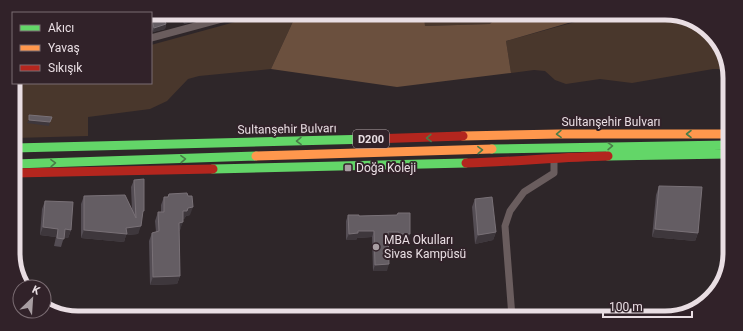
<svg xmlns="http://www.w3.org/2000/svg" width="743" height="331" font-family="Roboto,sans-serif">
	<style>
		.green { fill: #49372c }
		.forest { fill: #6b503e }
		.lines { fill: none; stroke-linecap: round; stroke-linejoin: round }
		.street { stroke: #6a5d5e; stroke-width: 7 }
		.fast { stroke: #63d668; stroke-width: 9 }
		.slow { stroke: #ff974d; stroke-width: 9 }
		.jam { stroke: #b3261e; stroke-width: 9 }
		.wall { fill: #544d54 }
		.shaded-wall { fill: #3e373c }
		.building { fill: #645d63; stroke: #797177 }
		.oneway { stroke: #4a7c48 }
		.poi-dot { fill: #a89ea2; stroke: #312229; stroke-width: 1.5 }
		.labels { text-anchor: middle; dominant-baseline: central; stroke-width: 4; stroke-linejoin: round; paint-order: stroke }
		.shield { fill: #312229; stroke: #b2a6ab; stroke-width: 1 }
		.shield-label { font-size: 11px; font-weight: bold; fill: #e9dee3 }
		.street-label { font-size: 12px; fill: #e9dee3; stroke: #312229 }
		.poi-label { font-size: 12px; fill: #e9dee3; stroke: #312229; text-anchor: start }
		.rim { fill: none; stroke: #e9dee3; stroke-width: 5 }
	</style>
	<rect width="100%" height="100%" fill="#2e2629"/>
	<!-- green -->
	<path class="green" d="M264,14l32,1 -25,54 -72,7 -11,3 -21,22 -17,8 -62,8v19l-74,2 -1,-55h138v-38z
		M424,16h74l-7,8 -66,2z
		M582,17l108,1 26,20 13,31h-16l-81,14 -32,-4 -34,5 -11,-4 -10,-9 -11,-1 -23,3 -5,-32 76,-21z"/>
	<!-- forest -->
	<path class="forest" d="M296,15l46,1h82l1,10 65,-2 8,-8 84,1v2l-76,22 5,32 -114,14 -126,-18z"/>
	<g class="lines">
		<!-- street -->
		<path class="street" d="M204,14l3,9
			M151,38l89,-24
			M512,317l-7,-91 5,-15 14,-19 30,-19v-15"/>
		<!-- fast -->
		<path class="fast" d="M14,148l357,-9
			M492,149l236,-4
			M608,156l120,-2
			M14,164l242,-8
			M213,169l253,-6"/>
		<!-- slow -->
		<path class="slow" d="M463,136l96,-2h169
			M256,156l236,-7"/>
		<!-- jam -->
		<path class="jam" d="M371,139l92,-3
			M466,163c47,-1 94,-6 142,-7
			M14,173l199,-4"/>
	</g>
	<!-- wall -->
	<path class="wall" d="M151,14l15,10 -1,5 -12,3 -2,-6z
		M181,14h16v2l-1,5 -12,3z
		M134,180l8,37 -4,17 -12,1 -2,7 -43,-4v-34l3,-8 48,15 -1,-24z
		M659,186l39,47 -3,8 -43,-4 4,-42z
		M169,194l21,21 -4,1 -2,3h-1l-3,11 -1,1 1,45 -3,8 -27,1 -1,-44 3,-8 4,-1 -1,-11 3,-9h3v-7l3,-8h4z
		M475,199l21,33 -3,8 -18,4 -3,-37z
		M45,201l26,29 -3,8 -4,-1 -3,10 -7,-1 2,-9 -16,-2 2,-26z
		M348,215l11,1 38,-1 11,25h-11l-1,-2h-8l-1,33h-14l-1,-34 -15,1 -1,2h-10v-19z"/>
	<!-- shaded-wall -->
	<path class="shaded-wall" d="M197,16l-1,5 -12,3 1,-4z
		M166,24l-1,5 -12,3 1,-4z
		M29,120l21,2 -1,4 -22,-3z
		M193,207l-3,8 -4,1 -2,3 -4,1 3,-9 5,-3z
		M183,222l-3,8 -4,2 3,-9z
		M141,226l-3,8 -12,1 -2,7 -43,-4 3,-8z
		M43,227l15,2 -2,8 -16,-2z
		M65,229l6,1 -3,8 -6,-1z
		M655,229l43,4 -3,8 -43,-4z
		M358,231h16l-2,6 -15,1 -1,2h-10l3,-6z
		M388,232h11l-3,6h-10z
		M496,232l-3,8 -18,4 3,-9z
		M399,234h11l-2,6h-11z
		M389,264l-2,7h-14l2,-6z
		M180,276l-3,8 -27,1 3,-8z"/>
	<!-- building -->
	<path class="building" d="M151,14h12l3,10 -12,4 -3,-12z
		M184,14h13v2l-12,4z
		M29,115l23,2 -2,5 -21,-2z
		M144,179v32h-1l-2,15 -15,2 1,6 -43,-4v-34l41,-1 11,23 -2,-38z
		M659,186l43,1 -4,46 -43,-4z
		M187,193l1,3h4l1,11 -5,1 -1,3h-4v11l-4,1 1,53 -27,1 -1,-44 7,-2 -1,-19h6v-15h4l1,-3z
		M492,197l4,35 -18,3 -3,-36z
		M45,201l28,1 -2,28 -6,-1 -1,10 -7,-1 1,-9 -15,-2z
		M398,213h12v21h-11v-2h-11l1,32 -14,1 -1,-34h-16v2l-9,1 -1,-19h11v1l38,-1z"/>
	<!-- one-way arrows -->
	<defs><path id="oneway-chevron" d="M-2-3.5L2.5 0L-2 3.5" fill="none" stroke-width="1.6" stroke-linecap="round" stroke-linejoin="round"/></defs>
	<g class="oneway">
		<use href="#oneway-chevron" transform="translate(559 134) rotate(179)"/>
		<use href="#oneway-chevron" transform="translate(689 134) rotate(180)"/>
		<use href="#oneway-chevron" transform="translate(429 138) rotate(179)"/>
		<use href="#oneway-chevron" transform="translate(299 141) rotate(179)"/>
		<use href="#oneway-chevron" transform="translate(610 146) rotate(-1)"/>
		<use href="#oneway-chevron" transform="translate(480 150) rotate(-2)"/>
		<use href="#oneway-chevron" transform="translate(183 159) rotate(-2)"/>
		<use href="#oneway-chevron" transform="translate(53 163) rotate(-2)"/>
	</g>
	<!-- markers -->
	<g class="poi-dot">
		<rect x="344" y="164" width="8" height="8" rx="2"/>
		<circle cx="376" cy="247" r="4"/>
	</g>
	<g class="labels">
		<!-- shield labels -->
		<rect class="shield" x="353" y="130" width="36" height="18" rx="3"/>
		<g class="shield-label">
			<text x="371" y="139">D200</text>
		</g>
		<!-- street labels -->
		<g class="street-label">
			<text x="611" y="122">Sultanşehir Bulvarı</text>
			<text transform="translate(287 129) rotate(-1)">Sultanşehir Bulvarı</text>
		</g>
		<!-- poi labels -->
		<g class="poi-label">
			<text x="356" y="168">Doğa Koleji</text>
			<text x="384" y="240">MBA Okulları<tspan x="384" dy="14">Sivas Kampüsü</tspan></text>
		</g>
	</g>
	<!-- crop -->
	<path d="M0 0H743V331H0ZM78 20H665A58 58 0 0 1 723 78V253A58 58 0 0 1 665 311H78A58 58 0 0 1 20 253V78A58 58 0 0 1 78 20Z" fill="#312229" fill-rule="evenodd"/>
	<path class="rim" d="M78 20H665A58 58 0 0 1 723 78V253A58 58 0 0 1 665 311H78A58 58 0 0 1 20 253V78A58 58 0 0 1 78 20Z"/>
	<!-- legend -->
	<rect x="12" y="12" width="140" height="72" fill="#312229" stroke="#7b6d73"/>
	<rect x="20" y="25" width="20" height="6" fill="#63d668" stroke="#7b6d73"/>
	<text x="48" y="32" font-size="12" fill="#e9dee3">Akıcı</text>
	<rect x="20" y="45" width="20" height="6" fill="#ff974d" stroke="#7b6d73"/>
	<text x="48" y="52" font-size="12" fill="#e9dee3">Yavaş</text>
	<rect x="20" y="65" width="20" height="6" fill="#b3261e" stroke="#7b6d73"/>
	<text x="48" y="72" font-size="12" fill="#e9dee3">Sıkışık</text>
	<!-- north arrow -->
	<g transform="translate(32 299) rotate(25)"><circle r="19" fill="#312229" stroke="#7b6d73"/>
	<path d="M0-3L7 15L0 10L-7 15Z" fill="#a89ea2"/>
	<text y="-6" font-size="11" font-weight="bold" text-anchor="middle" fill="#e9dee3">K</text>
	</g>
	<!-- scale -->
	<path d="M603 311v6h89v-6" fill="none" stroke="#e9dee3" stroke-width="2"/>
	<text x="609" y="311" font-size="12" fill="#e9dee3" stroke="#312229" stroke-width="3" paint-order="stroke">100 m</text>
</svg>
